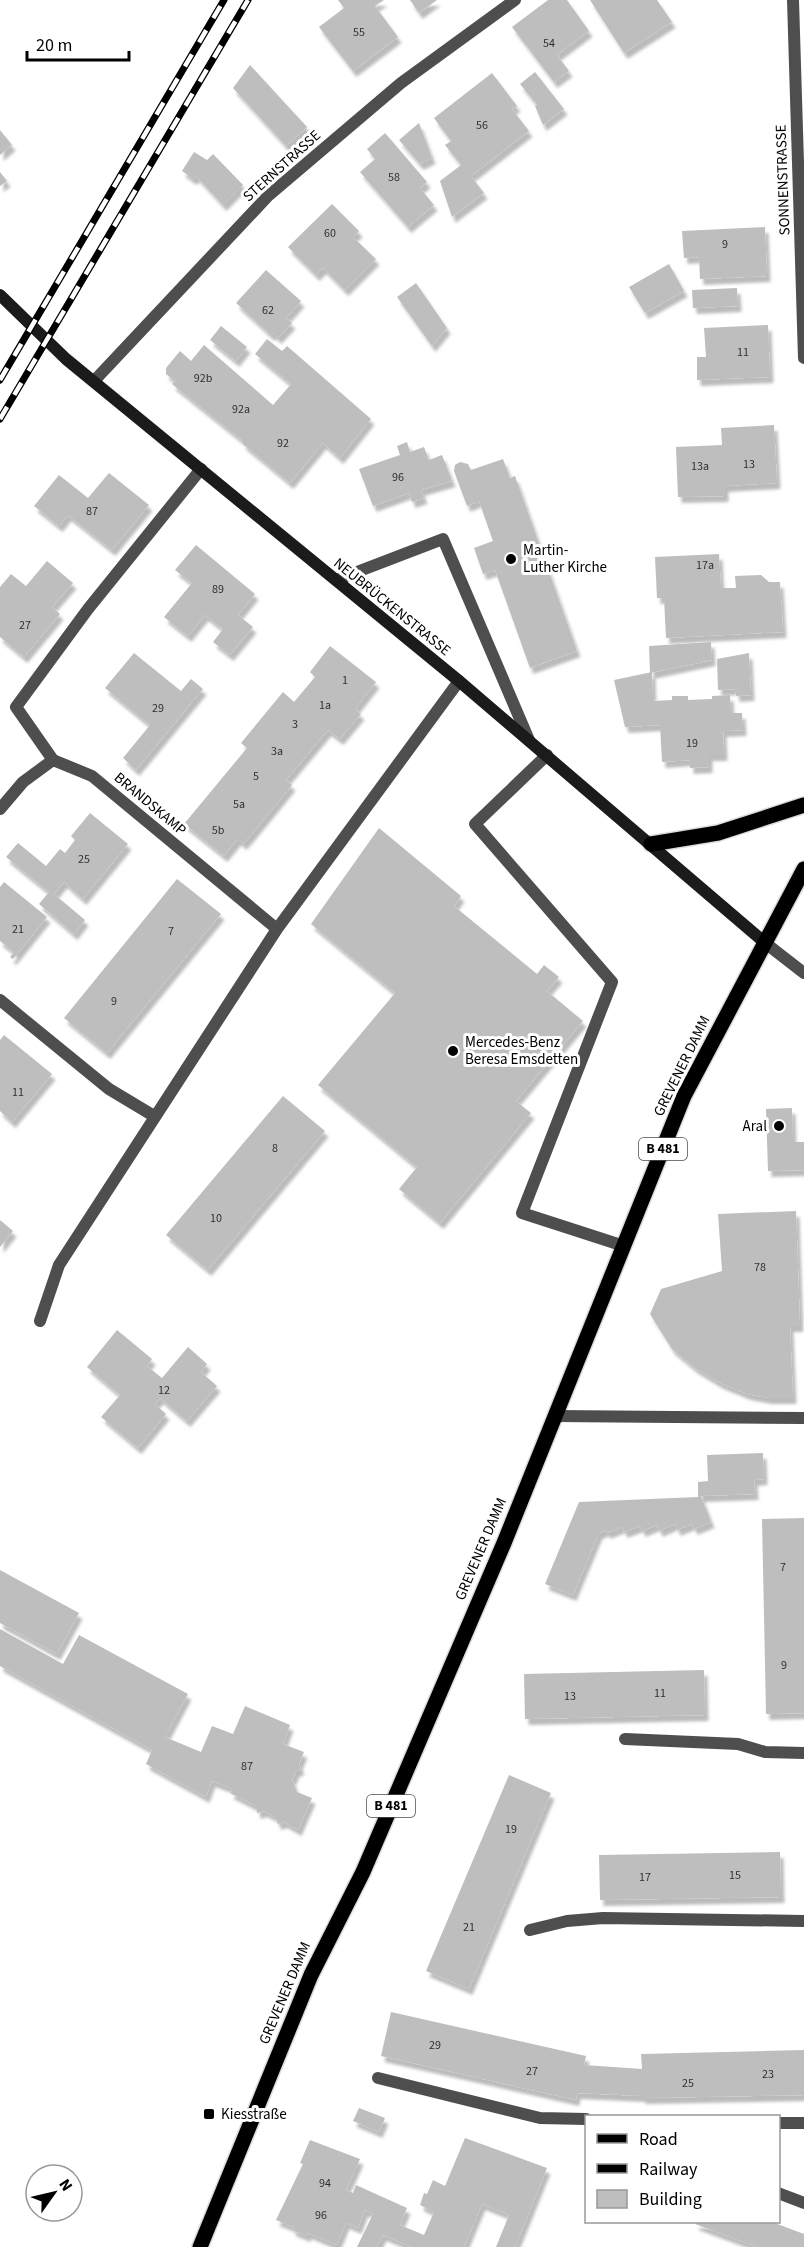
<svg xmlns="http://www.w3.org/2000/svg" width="804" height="2247" font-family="'Source Sans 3',sans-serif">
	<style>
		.building { fill: #bebebe; filter: url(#shadow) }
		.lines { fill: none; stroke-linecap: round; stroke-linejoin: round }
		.primary-casing { stroke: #dbdbdb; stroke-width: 18 }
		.lane { stroke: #4e4e4e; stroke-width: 12 }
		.street { stroke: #4e4e4e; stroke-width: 12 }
		.secondary { stroke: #1b1b1b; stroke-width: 12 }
		.primary { stroke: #000; stroke-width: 15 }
		.rail-casing { stroke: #000; stroke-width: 7 }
		.rail { stroke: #fff; stroke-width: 4.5; stroke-dasharray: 14; stroke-linecap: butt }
		.poi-dot { fill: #000; stroke: #fff; stroke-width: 2 }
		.labels { text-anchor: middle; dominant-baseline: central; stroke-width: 6; stroke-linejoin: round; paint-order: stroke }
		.number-label { font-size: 12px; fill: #303030 }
		.shield { fill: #fff; stroke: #4c4c4c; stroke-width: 1.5 }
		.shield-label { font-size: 14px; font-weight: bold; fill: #000 }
		.street-label { font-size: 15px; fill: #000; stroke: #fff }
		.poi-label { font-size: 15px; fill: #000; stroke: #fff; text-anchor: start }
	</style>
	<defs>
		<filter id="shadow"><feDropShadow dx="3.5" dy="6" stdDeviation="1.5" flood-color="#0004"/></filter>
	</defs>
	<rect width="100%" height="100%" fill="#fff"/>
	<!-- building -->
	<path class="building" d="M338,0h46l-9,6 23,31 -45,34 -34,-44 25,-19z
		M410,0h27l-18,13z
		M548,0h19l22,31 -32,24 12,16 -15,11 -42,-55z
		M590,0h67l15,22 -48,31z
		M250,65l57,62 -21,19 -53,-58z
		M535,72l29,37 -21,16 -8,-19 2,-1 -17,-21z
		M492,73l25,33 -5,3 17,22 -58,45 13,17 -32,24 -12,-36 21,-16 -16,-20 6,-4 -17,-23z
		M419,123l13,35 -12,6 -21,-24z
		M0,130l12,15 -12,10z
		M385,133l42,49 -7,6 14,17 -26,22 -48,-55 15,-13 -8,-10z
		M194,152l13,8 6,-6 30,31 -20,20 -27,-29 -3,3 -11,-8z
		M0,172l7,9 -7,5z
		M332,204l27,27 -6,6 23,22 -31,31 -22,-22 -7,7 -28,-28z
		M765,227l2,49 -67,3 -1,-22 -15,1 -2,-27z
		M669,264l15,27 -39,22 -16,-26z
		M266,270l35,31 -15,17 6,5 -14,15 -5,-5 -2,2 -35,-32z
		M416,283l31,45 -15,18 -35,-49z
		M737,288l1,18 -45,2 -1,-18z
		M768,325l2,52 -73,3v-23h9l-2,-29z
		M221,326l26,21 -11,14 -26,-21z
		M267,339l15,12 5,-5 84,73 -31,39 -17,-15 -33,40 -47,-39v-3l-71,-57 3,-3 -9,-7v-6l14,-17 11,10 13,-16 69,60 18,-21 -36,-30z
		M774,425l3,58 -52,3v10l-47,1 -2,-50 46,-2 -1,-17z
		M407,442l3,10 14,-5 5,13 13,-5 10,26 -31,9 3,8 -12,4 -3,-9 -36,13 -14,-37 41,-14 -3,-9z
		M503,459l7,19 5,-2 62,175 -47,17 -35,-98 -12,4 -9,-26 19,-7 -14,-40 -12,5 -13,-35 1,-6 5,-3 8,2 3,6z
		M109,473l40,32 -37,45 -44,-35 -9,11 -25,-20 25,-31 29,23z
		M196,545l59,49 -17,21 15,12 -23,28 -17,-13 10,-13 -18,-14 -17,21 -24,-19 28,-34 -17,-13z
		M719,554l2,34h15l-1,-12 26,-1 8,7h11l3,50 -117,6 -2,-40h-7l-2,-41z
		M47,561l26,22 -21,24 8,7 -36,43 -24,-20v-50l11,-13 15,12z
		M711,642l1,18 -62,13 -1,-27z
		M330,646l46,36 -21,27 6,5 -21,25 -12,-9 -42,50 6,5 -41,50 -8,9 -5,-5 -14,17 -40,-32 63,-76 -6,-5 42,-51 11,10 21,-25 -5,-5z
		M134,653l47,38 10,-12 12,10 -67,81 -13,-12 27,-33 -45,-37z
		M749,653l2,42 -15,1 -1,-7 -17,1 -1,-31z
		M652,672l1,29 19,-1v-4h16v4l24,-1v-3l18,-1 1,18h11l1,17 -20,1 1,24h-15v12l-19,1v-8l-28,2 -2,-37 -35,2 -11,-47z
		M90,813l38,31 -45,55 -19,-17 -10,12 31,26 -11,14 -35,-30 10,-12 -43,-35 12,-14 28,23 14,-17 5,4 10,-13 -4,-4z
		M379,828l82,68 -7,10 83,68 7,-9 15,12 -12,14 36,30 -67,80 15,12 -91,110 -41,-34 18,-22 -99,-82 77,-92 -84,-69z
		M177,879l44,35 -114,139 -43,-35z
		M4,882l43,35 -34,42 -3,-2 4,-5 -14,-11v-54z
		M4,1035l48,39 -40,48 -12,-11v-71z
		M283,1096l42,35 -117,139 -42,-35z
		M792,1108l1,34h11v28l-36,1 -2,-62z
		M796,1211l4,115h-10l3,72h-24l-22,-4 -27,-11 -25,-15 -23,-19 -22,-35 11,-25 61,-18 -4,-57z
		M0,1220l13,11 -13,16z
		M117,1330l35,29 -5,7 15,12 26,-31 19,17 -6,8 16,14 -30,35 -27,-23 -5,6 11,10 -28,34 -37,-31 19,-22 -33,-28z
		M763,1453l1,26 -10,1 1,14 -54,2 10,26 -17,7 -2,-5 -15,6 -2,-6 -16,7 -2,-6 -15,6 -2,-5 -16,6 -2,-5 -15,6 -1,-3 -7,3 -26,62 -28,-11 34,-82 119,-5v-15l10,-1 -1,-26z
		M804,1518v195l-38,1 -4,-195z
		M0,1570l79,43 -22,41 -57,-31z
		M0,1629l63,35 16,-29 109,59 -23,43 36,15 11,-26 21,8 12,-28 45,19 -7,19 21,8 -5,12 2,5 -5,2 -4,9 5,12 15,6 -14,32 -14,-8 -6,2 -3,-7 -11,-6 -7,2 -1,-7 -26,-13 3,-4 -21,-8 -6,16 -60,-33 6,-14 -152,-84z
		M704,1670l1,45 -180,4 -1,-45z
		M509,1775l42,18 -82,196 -43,-18z
		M780,1852l1,45 -181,3 -1,-45z
		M391,2012l195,44 -2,9 58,4 -1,-15 163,-4v45l-162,3v-2l-65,-3 -1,7 -195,-44z
		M359,2108l26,10 -6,14 -26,-11z
		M465,2138l82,30 -32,79h-19l13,-32 -27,-11 -18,43h-52l-29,-12 -6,12h-20l16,-33 -8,-4 -7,18 -12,-5 -9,22 -29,-12 -1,3 -15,-6 1,-3 -17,-7 27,-56 -3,-1 10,-23 50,19 -14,31 7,3 3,-8 51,23 -7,17 24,10 10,-23 -14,-7 4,-12 3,1 6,-14 12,6z
		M696,2222h76l32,12v13h-47l-62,-23z"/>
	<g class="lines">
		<!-- primary casing -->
		<g class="primary-casing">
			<path id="primary" d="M651,844l67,-11 86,-28
				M200,2247l111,-272 52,-103 141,-329 180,-447 120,-227"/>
		</g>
		<!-- lane -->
		<path class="lane" d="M336,580l107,-41 86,201
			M547,755l-72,69 137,158 -90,231 102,33
			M53,760l-37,-53 72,-98 113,-140
			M555,1416l249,2
			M625,1739l113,5 27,8 39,1
			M530,1930l37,-9 36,-3 201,3
			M378,2078l162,40 46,1
			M778,2123h26
			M778,2193l26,10"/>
		<!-- street -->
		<path class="street" d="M793,0l11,358
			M94,381l174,-185 133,-113 114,-83
			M0,809l23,-27 30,-22 39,16 185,153
			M764,942l40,31
			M0,1000l109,89 45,27
			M40,1321l19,-56 218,-336 182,-248"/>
		<!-- secondary -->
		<path class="secondary" d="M0,295l66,64 393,322 305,261"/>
		<!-- primary -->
		<use href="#primary" class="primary"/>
		<!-- rail casing -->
		<g class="rail-casing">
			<path id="rail" d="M0,380l224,-380
				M0,419l248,-419"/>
		</g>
		<!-- rail -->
		<use href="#rail" class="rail"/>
	</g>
	<!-- markers -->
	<g class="poi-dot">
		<circle cx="511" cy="559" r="6"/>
		<circle cx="453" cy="1051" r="6"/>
		<circle cx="779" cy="1126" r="6"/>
		<rect x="203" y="2108" width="12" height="12" rx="3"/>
	</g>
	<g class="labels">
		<!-- number labels -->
		<g class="number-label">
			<text x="359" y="32">55</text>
			<text x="549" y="43">54</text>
			<text x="482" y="125">56</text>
			<text x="394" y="177">58</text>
			<text x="330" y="233">60</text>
			<text x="725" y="244">9</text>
			<text x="268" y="310">62</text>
			<text x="743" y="352">11</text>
			<text x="203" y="378">92b</text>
			<text x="241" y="409">92a</text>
			<text x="283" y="443">92</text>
			<text x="749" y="464">13</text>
			<text x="700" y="466">13a</text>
			<text x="398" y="477">96</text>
			<text x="92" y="511">87</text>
			<text x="705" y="565">17a</text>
			<text x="218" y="589">89</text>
			<text x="25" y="625">27</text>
			<text x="345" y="680">1</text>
			<text x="325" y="705">1a</text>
			<text x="158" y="708">29</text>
			<text x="295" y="724">3</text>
			<text x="692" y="743">19</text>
			<text x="277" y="751">3a</text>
			<text x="256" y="776">5</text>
			<text x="239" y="804">5a</text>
			<text x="218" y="830">5b</text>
			<text x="84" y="859">25</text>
			<text x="18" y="929">21</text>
			<text x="171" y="931">7</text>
			<text x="114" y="1001">9</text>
			<text x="18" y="1092">11</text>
			<text x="275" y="1148">8</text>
			<text x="216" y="1218">10</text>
			<text x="760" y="1267">78</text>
			<text x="164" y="1390">12</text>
			<text x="783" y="1567">7</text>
			<text x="784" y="1665">9</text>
			<text x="660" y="1693">11</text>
			<text x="570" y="1696">13</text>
			<text x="247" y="1766">87</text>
			<text x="511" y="1829">19</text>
			<text x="735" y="1875">15</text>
			<text x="645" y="1877">17</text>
			<text x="469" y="1927">21</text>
			<text x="435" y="2045">29</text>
			<text x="532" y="2071">27</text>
			<text x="768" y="2074">23</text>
			<text x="688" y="2083">25</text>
			<text x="325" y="2183">94</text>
			<text x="321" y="2215">96</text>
		</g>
		<!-- shield labels -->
		<g class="shield">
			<rect x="639" y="1138" width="48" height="22" rx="4.5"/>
			<rect x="367" y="1795" width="48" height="22" rx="4.5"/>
		</g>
		<g class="shield-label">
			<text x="663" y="1149">B 481</text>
			<text x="391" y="1806">B 481</text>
		</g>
		<!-- street labels -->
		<g class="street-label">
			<text transform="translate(282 166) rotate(-42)">STERNSTRASSE</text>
			<text transform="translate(783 180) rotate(-92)">SONNENSTRASSE</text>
			<text transform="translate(392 607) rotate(39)">NEUBRÜCKENSTRASSE</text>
			<text transform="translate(150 804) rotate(40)">BRANDSKAMP</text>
			<text transform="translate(682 1066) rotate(-64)">GREVENER DAMM</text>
			<text transform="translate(481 1549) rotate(-67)">GREVENER DAMM</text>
			<text transform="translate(285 1993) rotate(-67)">GREVENER DAMM</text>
		</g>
		<!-- poi labels -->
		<g class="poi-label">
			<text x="523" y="550">Martin-<tspan x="523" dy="17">Luther Kirche</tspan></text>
			<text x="465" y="1042">Mercedes-Benz<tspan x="465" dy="17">Beresa Emsdetten</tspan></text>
			<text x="767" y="1126" text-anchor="end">Aral</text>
			<text x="221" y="2114">Kiesstraße</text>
		</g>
	</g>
	<!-- legend -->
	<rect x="585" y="2115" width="195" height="108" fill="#ffffff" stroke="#999999" stroke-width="1.5"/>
	<rect x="597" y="2134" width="30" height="9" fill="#000000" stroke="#999999" stroke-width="1.5"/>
	<text x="639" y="2145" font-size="18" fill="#000000">Road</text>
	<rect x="597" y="2164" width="30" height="9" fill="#000000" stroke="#999999" stroke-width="1.5"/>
	<text x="639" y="2175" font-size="18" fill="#000000">Railway</text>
	<rect x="597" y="2190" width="30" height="18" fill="#bebebe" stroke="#999999" stroke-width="1.5"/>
	<text x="639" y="2205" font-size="18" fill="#000000">Building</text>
	<!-- north arrow -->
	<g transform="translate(54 2193) rotate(56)"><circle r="28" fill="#ffffff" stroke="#999999" stroke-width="1.5"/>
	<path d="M0-4.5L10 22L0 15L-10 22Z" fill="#000000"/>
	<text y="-9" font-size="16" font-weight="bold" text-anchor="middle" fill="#000000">N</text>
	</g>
	<!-- scale -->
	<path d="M27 51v9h102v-9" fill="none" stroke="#000000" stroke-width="3"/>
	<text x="36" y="51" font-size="18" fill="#000000" stroke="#ffffff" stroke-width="4.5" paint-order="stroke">20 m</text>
</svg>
